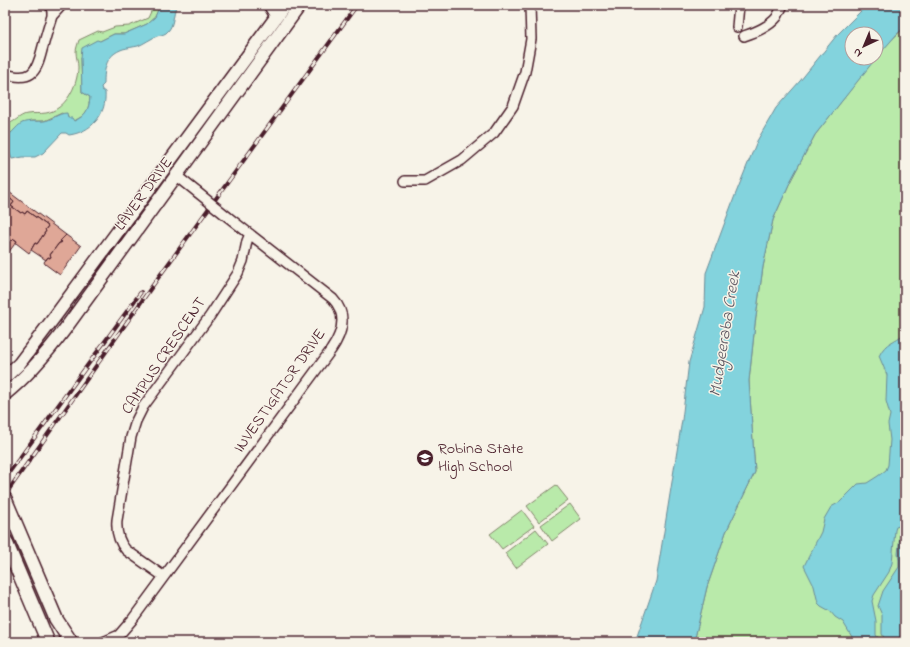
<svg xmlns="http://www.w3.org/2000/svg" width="910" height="647" font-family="'Indie Flower',sans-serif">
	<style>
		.green { fill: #b9eaaa; stroke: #82846a }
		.water { fill: #83d3dd; stroke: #6c8b96 }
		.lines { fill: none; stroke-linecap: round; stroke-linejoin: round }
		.stream { stroke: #6c8b96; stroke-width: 2.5 }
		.building { fill: #dfa797; stroke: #4a1f2b }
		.minor-casing { stroke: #4a1f2b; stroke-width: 12 }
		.tertiary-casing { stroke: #4a1f2b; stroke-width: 15 }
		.secondary-casing { stroke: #4a1f2b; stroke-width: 16 }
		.minor { stroke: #f7f3e8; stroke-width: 9 }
		.tertiary { stroke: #f7f3e8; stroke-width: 12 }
		.secondary { stroke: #f7f3e8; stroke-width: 13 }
		.rail-casing { stroke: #4a1f2b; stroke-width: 4 }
		.rail { stroke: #f7f3e8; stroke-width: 2.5; stroke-dasharray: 8; stroke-linecap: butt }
		.minor-bridge-casing { stroke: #4a1f2b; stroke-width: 12; stroke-linecap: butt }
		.minor-bridge { stroke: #f7f3e8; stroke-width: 9 }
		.labels { text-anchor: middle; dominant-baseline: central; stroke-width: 3; stroke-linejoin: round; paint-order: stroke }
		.street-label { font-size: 16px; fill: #4a1f2b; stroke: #f7f3e8 }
		.poi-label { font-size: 16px; fill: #4a1f2b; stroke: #f7f3e8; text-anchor: start }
		.water-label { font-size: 17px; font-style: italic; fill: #5b5560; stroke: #f7f3e8 }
	</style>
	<rect width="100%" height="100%" fill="#f7f3e8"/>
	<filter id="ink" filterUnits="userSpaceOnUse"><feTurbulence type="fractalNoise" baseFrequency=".025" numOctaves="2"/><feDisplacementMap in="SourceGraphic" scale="8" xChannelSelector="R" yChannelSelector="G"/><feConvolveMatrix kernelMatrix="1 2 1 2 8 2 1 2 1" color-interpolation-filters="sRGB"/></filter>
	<g filter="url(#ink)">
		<!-- green -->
		<path class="green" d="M154,5h6l-5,12 -8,7 -23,10h-10l-14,7 -19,17 1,34 8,5c-1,13 -4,19 -17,24l-5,-3 -6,-5 -18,8h-13l-15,7 -6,7 -5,1v-12c9,0 14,-9 22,-10 7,-1 13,0 19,-1 19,-3 32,-27 32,-46 0,-5 -2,-10 -2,-15 0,-4 2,-8 3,-12l19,-9 4,1 13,-5 14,-1 19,-8z
			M905,27v615h-211l13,-55 19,-55 29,-60 -6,-91 6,-57 8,-57 10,-47 18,-40 24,-45 69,-88z
			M556,485l12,15 -29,22 -12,-16z
			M570,504l11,15 -29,22 -11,-16z
			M522,510l12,16 -32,23 -12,-15z
			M536,529l12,15 -32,24 -11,-15z"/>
		<!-- water -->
		<path class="water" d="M160,5h17c-5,9 -2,21 -11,28 -3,2 -6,2 -9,3 -7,3 -12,7 -19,10 -5,1 -11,2 -15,3 -17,6 -19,19 -19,35l-3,3 1,3 3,2c2,23 -14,40 -36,43l-3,-2h-4l-19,20 -8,4h-12l-11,2 -7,-17v-6c8,-2 10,-9 17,-13 8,-3 14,-1 22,-2 8,-1 14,-8 23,-8l1,5h4l2,3c12,-5 15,-12 16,-24l-8,-5 -1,-34 1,-10 15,-8 3,1 14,-7h10l23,-10 8,-7z
			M867,5h38v22l-8,7 -21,24v-24h-24v24h24l-61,77 -24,45 -18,40 -10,47 -8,57 -6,57 6,91 -29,60 -19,55 -13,55h-59l21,-61 26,-161 7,-58 16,-55 1,-34 28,-75 23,-57 19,-33 24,-27 37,-46z
			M905,333v182l-4,3 -2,8 -3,1 -1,3 -3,33 -3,9 -15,23 -2,6 4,20v14l5,7h-26l-12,-20 -8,-5 -5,-6 -9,-5 -3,-3 -4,-17 -10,-20 17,-34 3,-13 7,-12 9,-5 18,-18 9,-1 11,-7 8,-6 2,-5 2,-25 -2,-16 2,-9 -4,-14 1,-26 -8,-19c7,-15 15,-13 26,-23z
			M905,526v116h-19l-4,-8v-19l-4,-9 5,-15 16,-24v-7l-1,-6 2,-19z"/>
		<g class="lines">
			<!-- stream -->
			<path class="stream" d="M5,150l3,-1"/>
		</g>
		<!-- building -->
		<path class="building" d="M5,189l61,46 -6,6 2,1 -2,1h-1l-9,12 1,1 -1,2 -2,-1 -2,3 -15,-10 4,-7 2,1 9,-13 -1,-1 3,-4 -21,-15 -2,3 -3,-2 -1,1 -10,-7 3,-4 -9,-8z
			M5,194l9,8 -3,4 10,7 1,-1 3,2 2,-3 21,15 -3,4 1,1 -9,13 -2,-1 -6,10 -13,-10 1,-2 -3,-2 -2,2 -7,-5z
			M66,235l15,11 -21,29 -15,-11 -1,-2 4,-5 2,1 1,-2 -1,-1 9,-12h1l2,-1 -2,-1z
			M5,236l7,5 2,-2 3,2 -9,12h-1l-2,1z"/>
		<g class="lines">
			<!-- minor casing -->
			<g class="minor-casing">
				<path id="minor" d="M50,5l2,6v5l10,-11
					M268,5l8,13
					M737,27l2,-22
					M744,36c11,-4 25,-9 33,-19 2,-4 4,-8 6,-12
					M5,74c26,7 31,0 37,-24 3,-11 6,-22 10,-34
					M177,176l20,16
					M405,181h20l37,-21 32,-27 19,-27 12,-34 6,-33 -1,-34
					M163,576l-37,-26c-8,-9 -10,-18 -9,-30l14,-83 5,-16 7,-14 67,-91 28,-43 5,-12 4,-20 3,-7
					M103,642l14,-6
					M113,642l19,-22 199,-270c11,-16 17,-35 2,-51l-105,-82"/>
			</g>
			<!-- tertiary casing -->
			<g class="tertiary-casing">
				<path id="tertiary" d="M5,377l14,-13 37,-49 229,-310
					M5,394c24,-19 42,-41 60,-65l235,-324"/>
			</g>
			<!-- secondary casing -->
			<g class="secondary-casing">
				<path id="secondary" d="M5,499l51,120 15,23
					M5,540l43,102"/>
			</g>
			<!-- minor -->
			<use href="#minor" class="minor"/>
			<!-- tertiary -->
			<use href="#tertiary" class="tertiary"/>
			<!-- secondary -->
			<use href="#secondary" class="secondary"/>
			<!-- rail casing -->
			<g class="rail-casing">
				<path id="rail" d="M5,478l136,-186
					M5,495l153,-217 199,-273"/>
			</g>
			<!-- rail -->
			<use href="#rail" class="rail"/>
			<!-- minor-bridge casing -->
			<g class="minor-bridge-casing">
				<path id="minor-bridge" d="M197,192l31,25"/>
			</g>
			<!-- minor-bridge -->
			<use href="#minor-bridge" class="minor-bridge"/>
		</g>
	</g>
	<!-- icons -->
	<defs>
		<g id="school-disc" transform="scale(0.9)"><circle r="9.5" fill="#4a1f2b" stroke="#f7f3e8"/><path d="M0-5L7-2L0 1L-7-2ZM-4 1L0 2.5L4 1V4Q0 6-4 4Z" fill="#fff"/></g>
	</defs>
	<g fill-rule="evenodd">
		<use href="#school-disc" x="425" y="458"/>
	</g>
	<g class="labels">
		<!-- street labels -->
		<g class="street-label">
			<text transform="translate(144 194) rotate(-54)">LAVER DRIVE</text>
			<text transform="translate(164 356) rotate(-56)">CAMPUS CRESCENT</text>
			<text transform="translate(280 391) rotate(-55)">INVESTIGATOR DRIVE</text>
		</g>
		<!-- poi labels -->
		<g class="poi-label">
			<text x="438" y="449">Robina State<tspan x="438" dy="18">High School</tspan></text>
		</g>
		<!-- water labels -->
		<g class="water-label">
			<text transform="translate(725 334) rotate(-81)">Mudgeeraba Creek</text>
		</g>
	</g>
	<!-- margin -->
	<rect width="910" height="647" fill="none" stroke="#f7f3e8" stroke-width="20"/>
	<rect x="10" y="10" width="890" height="627" fill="none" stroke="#4a1f2b" stroke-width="1.5" filter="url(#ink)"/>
	<!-- north arrow -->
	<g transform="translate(864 46) rotate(224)"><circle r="19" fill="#f7f3e8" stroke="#b29e9c"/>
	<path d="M0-3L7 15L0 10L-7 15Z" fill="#4a1f2b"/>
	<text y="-6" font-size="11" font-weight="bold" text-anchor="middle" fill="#4a1f2b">N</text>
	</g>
</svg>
